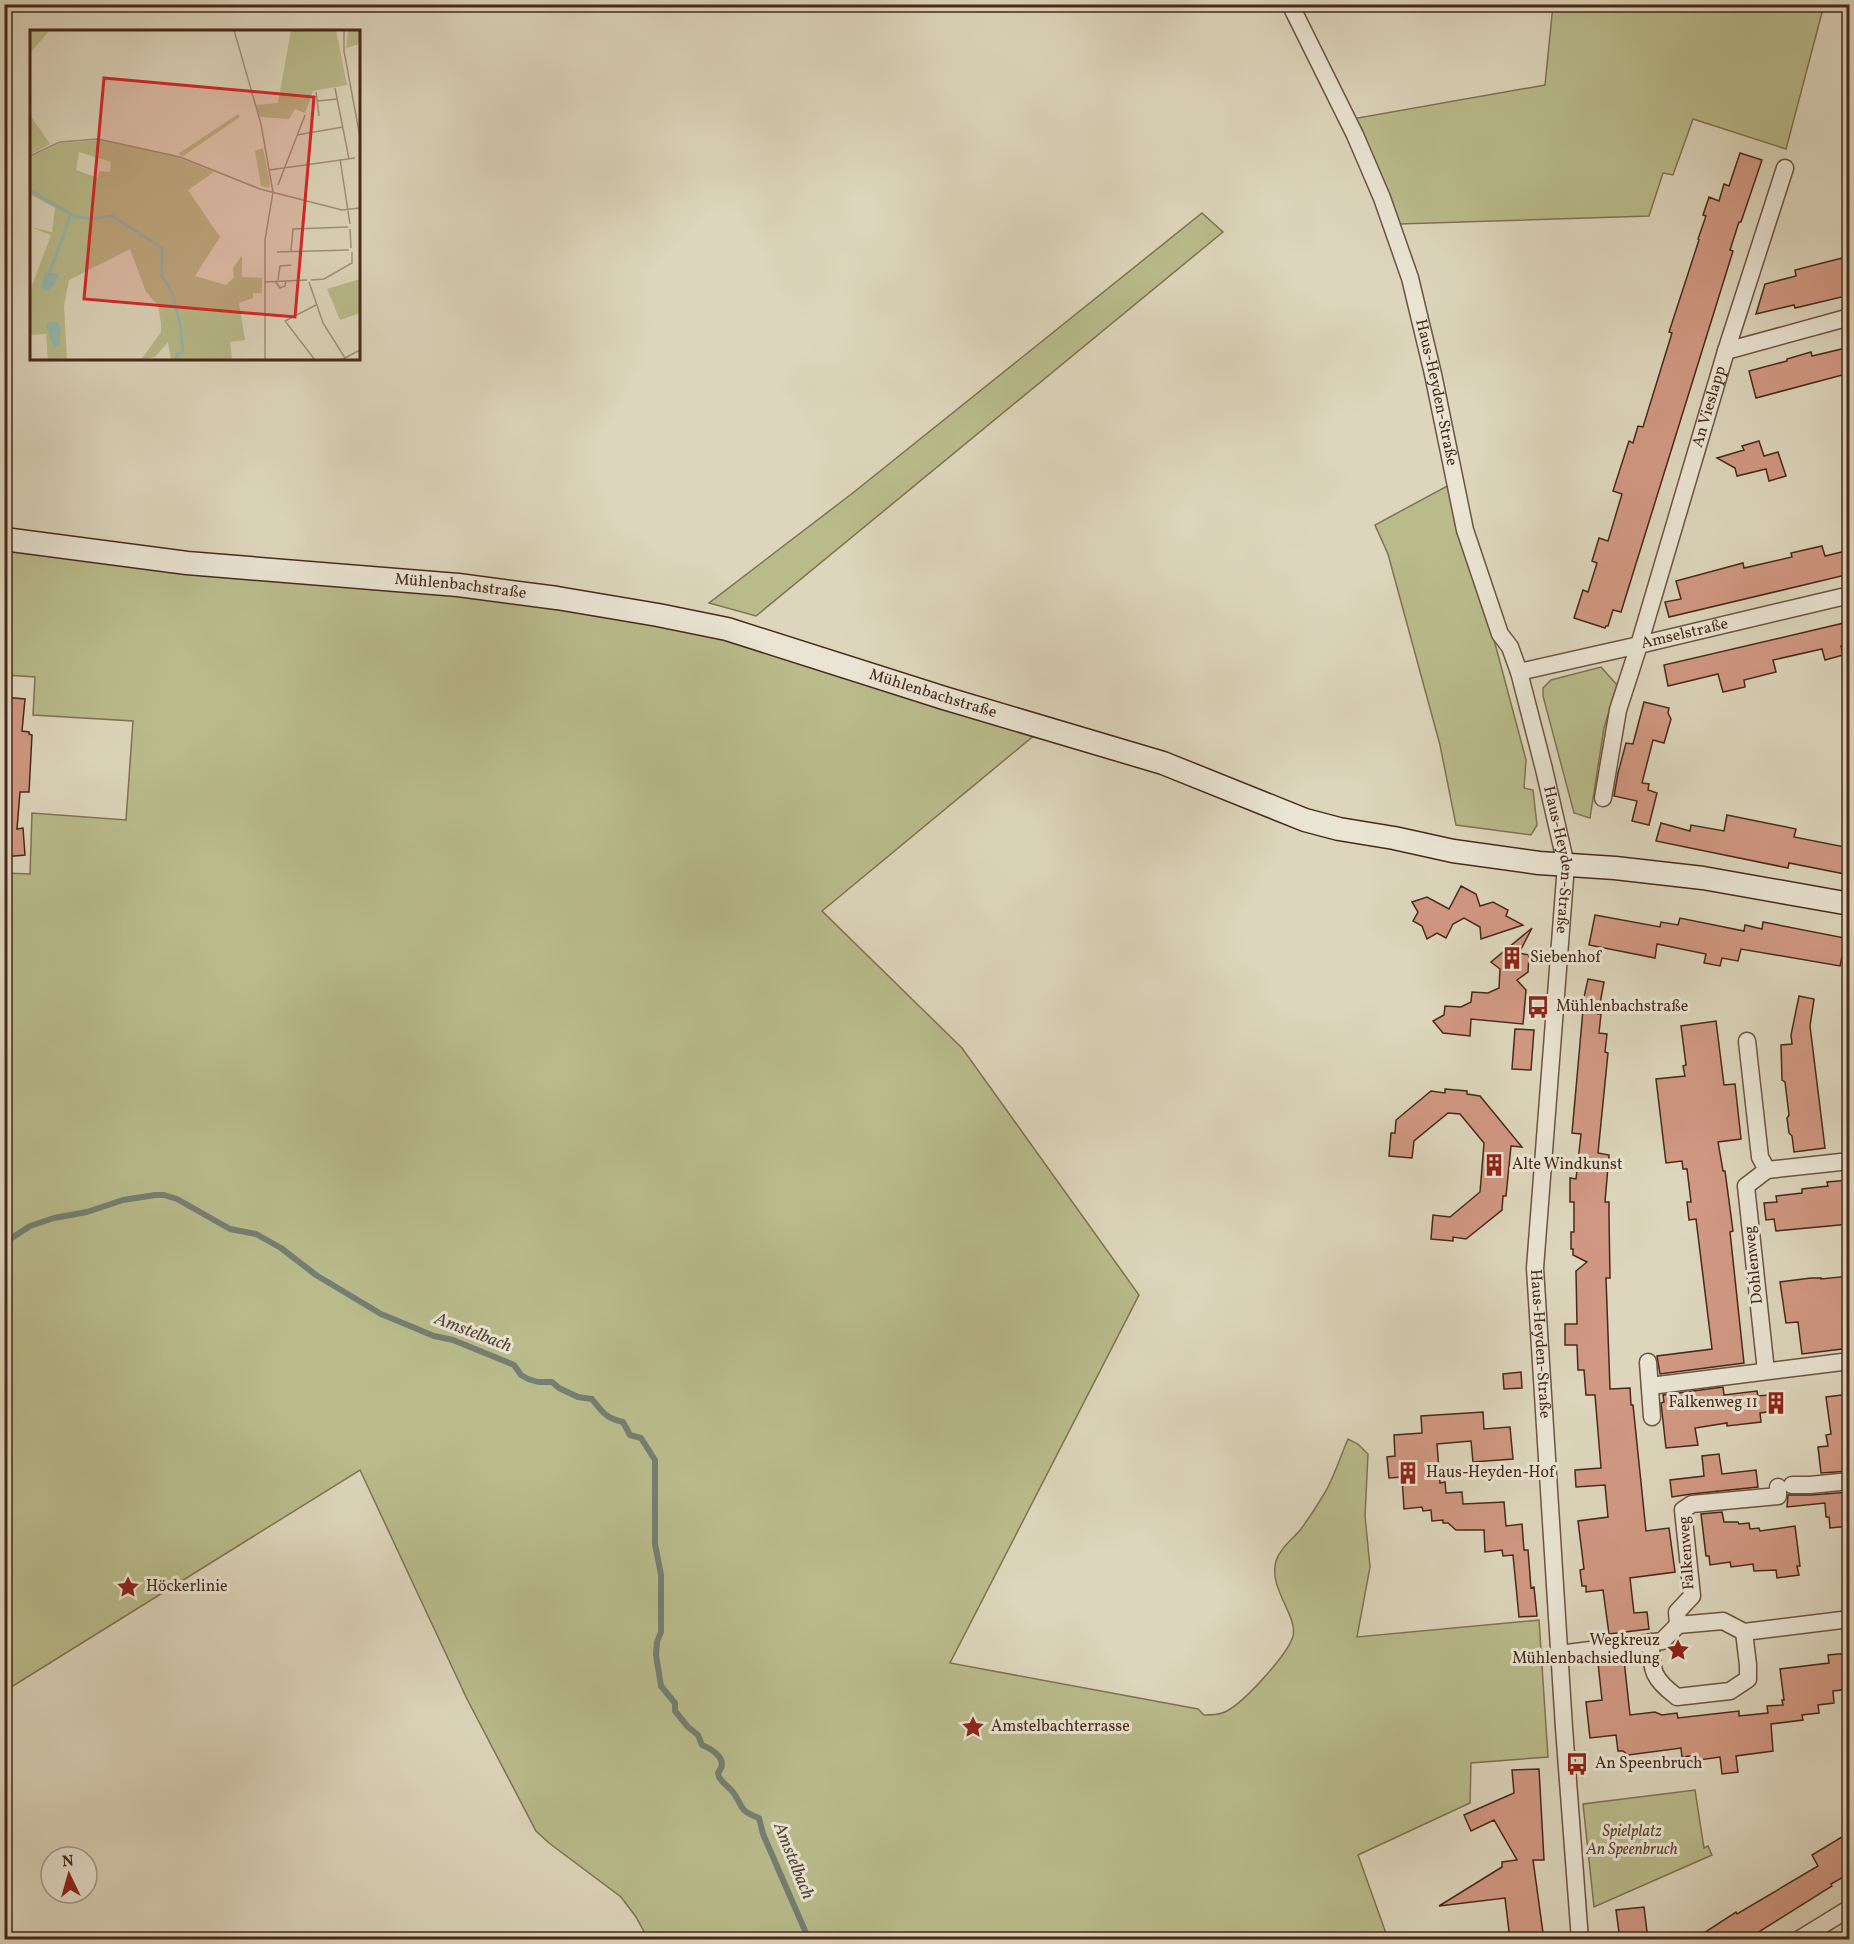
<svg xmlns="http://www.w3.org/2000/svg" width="1854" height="1944" font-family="Vollkorn,serif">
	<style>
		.green { fill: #b9bb8b; stroke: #817252; stroke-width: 1.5 }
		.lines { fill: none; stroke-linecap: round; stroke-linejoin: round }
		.stream { stroke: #757f73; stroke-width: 6 }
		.building { fill: #d19883; stroke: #492919; stroke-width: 1.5 }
		.street-casing { stroke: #6e5442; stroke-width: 19 }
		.secondary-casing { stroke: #492919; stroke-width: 25 }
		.street { stroke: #e9e4d3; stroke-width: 16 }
		.secondary { stroke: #e9e4d3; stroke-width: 22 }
		.labels { text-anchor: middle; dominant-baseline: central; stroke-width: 6; stroke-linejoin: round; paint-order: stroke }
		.street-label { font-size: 16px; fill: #492919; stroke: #e9e4d3 }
		.poi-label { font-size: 16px; fill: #492919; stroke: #e9e4d3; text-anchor: start }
		.park-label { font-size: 16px; font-style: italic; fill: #5f4630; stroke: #e9e4d3 }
		.water-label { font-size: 18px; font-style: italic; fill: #584637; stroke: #e9e4d3 }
		.inset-river { fill: none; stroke: #93b9af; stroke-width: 3 }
		.inset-road { fill: none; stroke: #a2917b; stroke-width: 1.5 }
		.view { fill: #d62828; fill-opacity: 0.15; stroke: #d62828; stroke-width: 3 }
		.inset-edge { fill: none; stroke: #492919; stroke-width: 3 }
	</style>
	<rect width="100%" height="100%" fill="#ddd6bc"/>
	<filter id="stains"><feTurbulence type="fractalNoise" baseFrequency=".00333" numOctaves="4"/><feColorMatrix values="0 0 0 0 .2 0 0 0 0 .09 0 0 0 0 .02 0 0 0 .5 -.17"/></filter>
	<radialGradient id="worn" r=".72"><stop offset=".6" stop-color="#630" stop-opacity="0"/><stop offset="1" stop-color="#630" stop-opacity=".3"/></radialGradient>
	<!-- green -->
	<path class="green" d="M1553,5h271l-38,144 -93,-30 -20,56 -10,-2 -14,43 -250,8 -47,-105 193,-34z
		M1202,213l21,19 -467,384 -47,-13 145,-111z
		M1449,485l44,151 33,124 -2,28 9,2 4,35 -6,10 -75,-10 -16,-80 -52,-191 -13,-29z
		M5,546l451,44 215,34 365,110 -214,177 140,137 177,247 -189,368 248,46 6,6c6,0 13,0 18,-2 18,-5 66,-59 71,-77 5,-20 -25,-48 -17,-75 4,-13 17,-22 25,-32 8,-11 16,-23 23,-35 10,-16 16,-37 24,-55l10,5 10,10 -3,62 5,51 -13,70 182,-17 9,137 -77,6 -1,40 -112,52 30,84h-740l-12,-22 -15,-20 -72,-54 -13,-12 -69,-132 -107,-229 -355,221v-818l25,1 2,-61 94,7 7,-99 -100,-6 2,-38 -30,-2z
		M1601,667l16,18 -13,43 -14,90 -16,-5 -31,-117v-8l8,-8z
		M1695,1790l9,58 4,-2 4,9 -118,52 -11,-103z"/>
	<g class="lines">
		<!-- stream -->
		<path class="stream" d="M4,1243l26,-17 24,-8 33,-6 36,-12 32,-5h9l13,4 53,30 26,5 25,14 35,27 65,39 53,22 19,4 61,25 7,10 7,4 10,3h14l7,6 19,9 14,2c11,14 14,19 31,23l7,13 11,3 14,22v84l6,31v57l-4,10 -1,13 5,31 14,17v8l13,16 10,8 4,10c12,5 27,15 16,28l1,4c4,7 12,11 16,18 9,15 6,16 24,23l4,16 46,106"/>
	</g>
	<!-- building -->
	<path class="building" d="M1740,153l22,7 -21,62h-2l-9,28 3,1 -112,361 -8,-2 -5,16h-2l-1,2 -31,-10 9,-28 5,2 9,-29 -5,-2 7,-23 9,3 14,-47 -9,-3 16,-50 4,2 5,-17 5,1 29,-94 -3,-1 30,-92 -1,-1 8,-23 -3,-1 6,-18 10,4 5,-17 5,2z
		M1850,256v39l-55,13 -1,-3 -38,9 9,-30 31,-8 -1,-6z
		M1850,347v26l-94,25 -7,-27 38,-10v-2l24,-7 1,4z
		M1759,441l5,15 14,-4 8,24 -17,5 -3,-12 -29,7 -2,-8 -18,-10 27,-8 -2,-4z
		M1822,546l3,10 25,-6v24l-181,43 -4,-15 16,-3 -5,-18 67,-18 1,5 48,-11 -1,-4z
		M1844,623l5,21 -8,2 2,9 -18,5 -3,-11 -49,11 3,12 -32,8 1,7 -22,5 -5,-18 -50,12 -4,-21z
		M4,697l21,2 -3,32 7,1v2l3,1 -3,57h-9l-3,37 6,-1 2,27 -21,2z
		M1644,702l25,6 -1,5 3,6 -7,24 -11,-3 -11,43 7,1 -1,6 9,3 -8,32 -17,-4 5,-20 -23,-5 4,-23 8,-30 7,1z
		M1727,815l69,14 -2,8 56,11v27l-61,-12 -1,5 -132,-27 5,-18 29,8 1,-6 33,6z
		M1461,886l15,8 4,12 13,-4 15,8 -2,6 17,9 -42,14 -1,-12 -16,-9 -11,6 -7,14 -9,-5 -10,6 -5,-13 -9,-5 5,-9 -6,-10 15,-5 22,12z
		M1595,915l65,12 1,-5 17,3 2,-7 64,13 1,-6 17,4 1,-7 87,17v19l-8,-1 -2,9 -99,-17 -3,12 -16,-3 -2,8 -16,-3 2,-9 -49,-10 -2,14 -66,-13z
		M1532,928l-13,25 10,2 -1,17 -11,8 9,10 -3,34 -52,-5 -1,17 -27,-3 -10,-12 11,-6 1,-9 16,1 10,-5 1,-10 16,1 11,-5 1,-19 -9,-7z
		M1588,979l16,3 -6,32h3l-2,19 8,1 -2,18 3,1 -10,100 11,2 -4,47h4v14l1,62h-4l4,111 20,-1 1,17h2l13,126 23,-3 6,44 -45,6 4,35 13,-1 2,17 -40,5 -6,-44 -17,2v-6h-4l-2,-16 4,-1 -6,-48 30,-4 -3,-32 -29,2 -1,-17 26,-2 -6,-73h-9l-2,-25h-6l-1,-25h-12v-21h12l-1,-53 11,-9 -14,-7v-6h-2v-17h3v-30h-4v-24l6,1 5,-45 -9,-1 11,-123h-2z
		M1799,996l15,3 -4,27 15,122 -31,4 -2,-16 -3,-3 -2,-15 2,-3 -4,-33 -3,-2 -1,-35 11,-1 -1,-9z
		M1716,1021l8,64 11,-1 6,55 -23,3 5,29h2l8,60 -3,1 14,131 -84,11 -3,-18 55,-7 -16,-130 -7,1 -2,-18h4l-4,-33h-4l-1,-8 -16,2 -10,-84 29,-3 -2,-10 3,-1 -5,-39z
		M1515,1029l19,1 -3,40 -19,-1z
		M1445,1089l22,2v3l13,2 42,51 -11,-1 -5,50h-3l-1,14 -36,29 -13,-2v4l-22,-2 2,-24 17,2 30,-25 4,-49 -24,-29 -12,-1 -34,28 -2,17 -23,-2 2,-23h4l1,-13 35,-29 14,2z
		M1850,1180v44l-74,7 -2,-12 -8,1 -2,-17 13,-1 -1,-6 26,-3v-4l26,-3 -1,-4z
		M1850,1276v72l-48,6 -4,-32 -12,1 -6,-41 31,-4h10v1z
		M1521,1372l1,16 -18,1 -1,-15z
		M1723,1387l1,8 33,-4 1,5 22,-2 2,16 -22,3 1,9 -34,4v-3l-32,5 3,17 -32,3 -5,-45 3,-1 -1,-7z
		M1850,1394v77l-29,2 -3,-26 10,-1 -2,-11 5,-1 -5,-37z
		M1483,1412l1,17 26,-2 3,32 -40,3 -2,-21 -34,3 3,39 5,-1 1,11 16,-1 1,12 41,-2 2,24 16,-2 2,26h4l3,38 3,-1 3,29 -18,1 -6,-62 -10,1 -1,-6 -17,2 -1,-22h-28l-8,-7h-5v-3l-11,1 -1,-11 -8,1 -1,-4 -18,2 -2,-32 -13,1 -2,-21 8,-1 -1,-21 28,-2 -1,-17z
		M1719,1454l3,20 34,-4 2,17 -67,7 -19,3 -2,-17 34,-4 -2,-20z
		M1850,1492v34l-20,2 -1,-11h-3l-1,-14 -38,4 1,-12h23z
		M1722,1512l2,10h14l1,2 10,-1 1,6 9,-1 1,3 35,-5 5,40h-3l2,9 -22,3 -1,-8 -22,1 -1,-7 -22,3 -1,-5 -20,3 -1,-9h-3l-5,-42z
		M1850,1653v36l-17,2 1,12 -16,2 1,8 -17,2 1,5 -32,4 2,27 -37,5 2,16 -16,2 -2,-17 -21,3 -1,-5 -16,2 -1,-9 -53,7 -5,-4h-5l-2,-16 -26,3 -4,-36 16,-2 -4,-37 26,-3 6,55 25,-3 7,3 15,-2 1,5 61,-7v5l29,-3 -1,-7 16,-1 -1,-5h2l-4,-31 49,-6 -1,-8z
		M1539,1769l5,91h-11l11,80h-34l-5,-42 -66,8 63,-39v-5l15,-2 -23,-40 -23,11 -7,-16 50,-22 -2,-23z
		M1850,1832v41l-19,11 1,2 -86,54h-53l43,-28 1,2 81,-48 -6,-11z
		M1644,1907l4,33h-28l-4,-30z"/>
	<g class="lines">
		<!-- street casing -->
		<g class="street-casing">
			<g id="street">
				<path id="s1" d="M1290,4l65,131 27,63 28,80 23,96 32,156 35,104 10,13 9,25 25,97 22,96 -31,403 29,460 16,212"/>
				<path d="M1726,351l124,-34"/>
				<path id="s2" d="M1519,672l120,-27 211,-50"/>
				<path id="s3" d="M1603,798l15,-88 21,-65 87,-294 59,-183"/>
				<path d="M1747,1041l13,116 7,13"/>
				<path d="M1648,1362l4,55"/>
				<path d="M1766,1371l-20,-185 21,-16 83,-9"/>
				<path d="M1650,1386l200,-25"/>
				<path d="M1792,1485h18l40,-4"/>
				<path d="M1678,1625l-1,-13 15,-16 -9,-86 9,-6 86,-8v-9"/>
				<path d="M1651,1642c0,29 2,37 26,55l53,-6 18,-12v-14l-4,-33"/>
				<path d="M1559,1654l103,-13 16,-16 45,-4 21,11 106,-13"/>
				<path d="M1798,1940l52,-32"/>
			</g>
		</g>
		<!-- secondary casing -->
		<g class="secondary-casing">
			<g id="secondary">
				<path id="s4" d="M4,539l183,24 271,22 99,13 101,17 69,14 217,69 219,65 142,57 34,9 55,9 59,13 86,12 76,5 88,10 147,26"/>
			</g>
		</g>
		<!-- street -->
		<use href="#street" class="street"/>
		<!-- secondary -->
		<use href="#secondary" class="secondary"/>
	</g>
	<!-- icons -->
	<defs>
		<g id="building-bare" transform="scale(1.8)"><path d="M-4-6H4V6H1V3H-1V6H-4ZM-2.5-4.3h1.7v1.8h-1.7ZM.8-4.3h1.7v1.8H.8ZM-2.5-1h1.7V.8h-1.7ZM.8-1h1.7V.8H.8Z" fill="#8f2418" stroke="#e9e4d3" stroke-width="2.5" paint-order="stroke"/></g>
		<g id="bus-bare" transform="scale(1.8)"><path d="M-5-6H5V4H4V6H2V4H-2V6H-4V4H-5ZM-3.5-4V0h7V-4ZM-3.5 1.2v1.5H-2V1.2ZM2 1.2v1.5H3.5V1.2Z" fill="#8f2418" stroke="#e9e4d3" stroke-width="2.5" paint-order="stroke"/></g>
		<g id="sight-bare" transform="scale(1.8)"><path d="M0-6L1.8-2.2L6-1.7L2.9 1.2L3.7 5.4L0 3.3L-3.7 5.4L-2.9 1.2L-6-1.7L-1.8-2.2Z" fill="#8f2418" stroke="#e9e4d3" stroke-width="2.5" paint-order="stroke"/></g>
	</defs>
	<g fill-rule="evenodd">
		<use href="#building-bare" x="1512" y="958"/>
		<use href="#bus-bare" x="1538" y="1007"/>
		<use href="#building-bare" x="1494" y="1165"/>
		<use href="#building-bare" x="1776" y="1403"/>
		<use href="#building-bare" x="1408" y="1473"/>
		<use href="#sight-bare" x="128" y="1587"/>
		<use href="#sight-bare" x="1678" y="1650"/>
		<use href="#sight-bare" x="973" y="1727"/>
		<use href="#bus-bare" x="1577" y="1764"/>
	</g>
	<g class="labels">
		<!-- street labels -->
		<g class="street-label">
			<text stroke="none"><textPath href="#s1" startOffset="417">Haus-Heyden-Straße</textPath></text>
			<text stroke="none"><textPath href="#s3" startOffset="406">An Vieslapp</textPath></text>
			<text stroke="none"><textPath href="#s4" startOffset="459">Mühlenbachstraße</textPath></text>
			<text stroke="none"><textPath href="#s2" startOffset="170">Amselstraße</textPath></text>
			<text stroke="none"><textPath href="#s4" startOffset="945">Mühlenbachstraße</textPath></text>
			<text stroke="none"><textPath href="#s1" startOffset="903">Haus-Heyden-Straße</textPath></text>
			<text transform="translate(1754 1265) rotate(-96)">Dohlenweg</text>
			<text stroke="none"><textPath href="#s1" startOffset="1389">Haus-Heyden-Straße</textPath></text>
			<text transform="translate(1687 1553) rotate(-94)">Falkenweg</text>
		</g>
		<!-- poi labels -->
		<g class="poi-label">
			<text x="1530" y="958">Siebenhof</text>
			<text x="1556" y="1007">Mühlenbachstraße</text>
			<text x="1512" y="1165">Alte Windkunst</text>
			<text x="1758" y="1403" text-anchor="end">Falkenweg 11</text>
			<text x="1426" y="1473">Haus-Heyden-Hof</text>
			<text x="146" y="1587">Höckerlinie</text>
			<text x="1660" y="1641" text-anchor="end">Wegkreuz<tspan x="1660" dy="18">Mühlenbachsiedlung</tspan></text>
			<text x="991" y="1727">Amstelbachterrasse</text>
			<text x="1595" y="1764">An Speenbruch</text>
		</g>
		<!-- park labels -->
		<g class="park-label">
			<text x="1632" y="1832">Spielplatz<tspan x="1632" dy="18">An Speenbruch</tspan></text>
		</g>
		<!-- water labels -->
		<g class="water-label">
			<text transform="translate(473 1333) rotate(21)">Amstelbach</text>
			<text transform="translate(793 1861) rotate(68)">Amstelbach</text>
		</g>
	</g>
	<!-- overview -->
	<g transform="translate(30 30)">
		<rect width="330" height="330" fill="#ddd6bc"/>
		<path d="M0,0h20l-20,23zM261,0h45l11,55 -34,6 -8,22 -10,-4 -6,10 -29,-2 -4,-12 22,-2zM318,0h12v14l-14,4zM208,84l2,3 -57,39 -5,-2zM0,85l20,29 -18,10h-2zM70,110l74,16 40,16 -26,18 32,47 -25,39 31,9 8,-8 -1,-9 9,-13v22l20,1v15h-9v5l-14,5 6,37 -15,2 2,18h-61l-3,-18 -13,15 -14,3 20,-28v-8l-3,-19 -12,-13 -16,-43 -61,31 -5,26 3,54h-19l-2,-26 -16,1v-44l21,-56 -21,-8 22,5 3,-24 -25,-14v-37l31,-14zM49,122l32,10 -1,10 -11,-1 -1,7 -22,-8zM233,118l7,35 -1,5 -8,-2 -6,-35zM330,249v34l-20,7 -13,-31z" fill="#b9bb8b" fill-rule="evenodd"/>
		<path d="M15,242l14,2 -5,12 -8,5 -5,-3zM26,291l5,5 -2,19 -5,4 -8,-25z" fill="#93b9af"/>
		<path class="inset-river" d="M0,160l44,26 18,3 20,-3 50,32v28l10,16 8,33 3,27 -6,2 -1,6M20,242l21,-58"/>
		<path class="inset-road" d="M204,0l27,94 12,68 -8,48v120M314,0v21l16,86M305,58l14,71M286,62l3,24M287,71l20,-2M267,105l46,-8M0,126l30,-14 38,-3 82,18 80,32 82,21 18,-2M310,129l10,65M239,140l86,-12M248,155l27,-70M320,199l1,19M261,221l2,-22 55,-2M247,222l72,-2M248,250l2,-14 11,-1M281,250l13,-1 28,-16v-11M245,251l5,7 5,-2 1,-5M234,252l43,-2M279,252l14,41 22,35M285,330l-30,-39 31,-16M311,330l19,-10"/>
		<path class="view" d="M74,48l210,19 -19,220 -211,-18z"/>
		<rect width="330" height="330" class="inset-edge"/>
	</g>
	<!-- margin -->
	<rect width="1854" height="1944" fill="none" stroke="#ddd6bc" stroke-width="24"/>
	<rect x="6" y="6" width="1842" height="1932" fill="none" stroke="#492919" stroke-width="3"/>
	<rect x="12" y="12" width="1830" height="1920" fill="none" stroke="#492919" stroke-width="1.5"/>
	<!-- north arrow -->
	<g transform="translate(69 1875) rotate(355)"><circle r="28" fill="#e9e4d3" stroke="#a99989" stroke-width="1.5"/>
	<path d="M0-4.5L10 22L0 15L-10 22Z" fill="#8f2418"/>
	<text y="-9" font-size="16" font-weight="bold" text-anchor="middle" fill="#492919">N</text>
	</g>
	<rect width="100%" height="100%" filter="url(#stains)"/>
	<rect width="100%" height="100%" fill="url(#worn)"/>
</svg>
